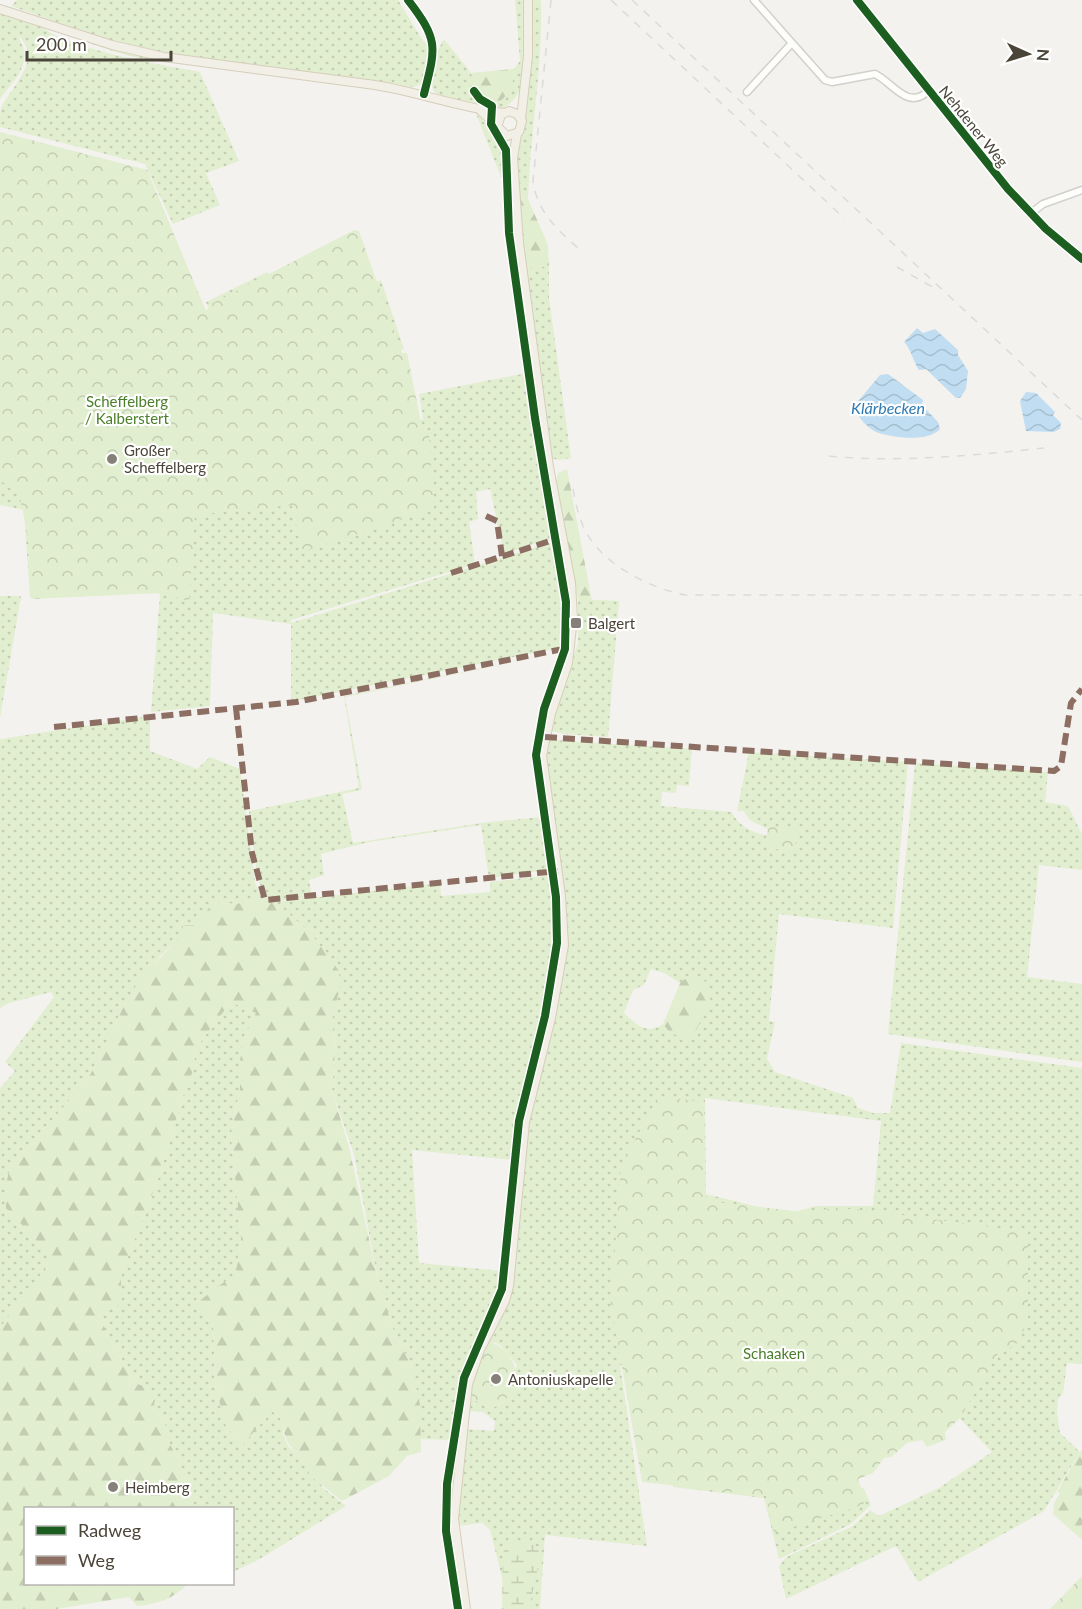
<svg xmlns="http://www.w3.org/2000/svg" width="1082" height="1609" font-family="Lato,sans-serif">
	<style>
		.grass { fill: url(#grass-dots); fill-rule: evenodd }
		.forest { fill: url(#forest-firs) }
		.wetland { fill: url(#wetland-marsh) }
		.park { fill: url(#park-crowns) }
		.water { fill: url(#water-waves) }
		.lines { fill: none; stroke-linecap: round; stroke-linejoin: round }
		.minor-casing { stroke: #d2d0cb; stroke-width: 9 }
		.major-casing { stroke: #d6cebb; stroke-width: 10 }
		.minor { stroke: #fdfdfc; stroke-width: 6 }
		.major { stroke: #f2efe6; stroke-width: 8 }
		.rail { stroke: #dbdbda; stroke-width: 1.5; stroke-dasharray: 8 8; stroke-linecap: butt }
		.quiet { stroke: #8d6e63; stroke-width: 6; stroke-dasharray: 12 6; stroke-linecap: butt }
		.cycleway-casing { stroke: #fff; stroke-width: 11 }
		.cycleway { stroke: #1b5e20; stroke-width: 8 }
		.poi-dot { fill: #868178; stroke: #fff; stroke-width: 2 }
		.labels { text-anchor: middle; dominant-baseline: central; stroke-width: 4.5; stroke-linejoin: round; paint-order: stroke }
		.street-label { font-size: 15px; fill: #4b4439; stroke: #fff }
		.park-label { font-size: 15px; fill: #4a7f2a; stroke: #fff }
		.poi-label { font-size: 15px; fill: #4b4439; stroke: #fff; text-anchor: start }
		.water-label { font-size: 16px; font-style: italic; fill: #2e7ab2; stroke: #fff }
	</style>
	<defs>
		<pattern id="grass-dots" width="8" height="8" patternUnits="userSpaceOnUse" patternTransform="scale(1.5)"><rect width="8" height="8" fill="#e1eecf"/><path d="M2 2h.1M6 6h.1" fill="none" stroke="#c3cdb2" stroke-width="1.8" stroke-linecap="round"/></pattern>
		<pattern id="forest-firs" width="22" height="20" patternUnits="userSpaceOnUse" patternTransform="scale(1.5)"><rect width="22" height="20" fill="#e1eecf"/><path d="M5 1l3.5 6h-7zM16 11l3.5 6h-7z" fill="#c3cdb2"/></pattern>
		<pattern id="wetland-marsh" width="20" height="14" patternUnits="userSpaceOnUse" patternTransform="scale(1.5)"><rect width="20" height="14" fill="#e1eecf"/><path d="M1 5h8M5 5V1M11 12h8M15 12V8" fill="none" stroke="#c3cdb2"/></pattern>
		<pattern id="park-crowns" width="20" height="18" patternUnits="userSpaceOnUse" patternTransform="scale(1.5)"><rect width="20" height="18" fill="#e1eecf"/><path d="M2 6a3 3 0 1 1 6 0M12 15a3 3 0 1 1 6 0" fill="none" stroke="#c3cdb2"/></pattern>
		<pattern id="water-waves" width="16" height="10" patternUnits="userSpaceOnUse" patternTransform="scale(1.5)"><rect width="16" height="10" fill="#c0ddf1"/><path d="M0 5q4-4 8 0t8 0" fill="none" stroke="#a6bfcf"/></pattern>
	</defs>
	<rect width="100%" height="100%" fill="#f4f2ee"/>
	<!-- grass -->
	<path class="grass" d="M17,0h381l25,41 7,4v12l-9,27 -7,3c-83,-14 -168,-16 -250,-33 -52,-11 -102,-31 -153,-48z
		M515,0h10c0,76 12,141 -90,93 -9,-15 1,-41 9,-54l27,34 7,19 6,7 15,4c9,-7 15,-23 15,-34l6,-8z
		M531,0h10c2,67 -11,133 -13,199l-9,1 -2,-41 6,-46z
		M0,12l171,48c-41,4 -90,-23 -129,-33 26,22 121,38 158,45l39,89 -33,12 14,32 -47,19 -28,-60 -145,-37c0,-6 0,-14 1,-19 11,-23 42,-47 18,-72 0,5 5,10 5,17 2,19 -15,33 -24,46z
		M475,111l28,33 7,29 -9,4z
		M0,132l147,38 54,132 50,108 -45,-108 61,-30 45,56 45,-37 24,-11 23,69 -31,9 -45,93 95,-32 -4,-25 108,-21 28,164 -51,17 -14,-65 -14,3 2,27 -9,3 6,42 -184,56v3l265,-82 9,61 -2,45 -269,54 -3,-3v-74l-78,-11 -3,93 -59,6 9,-118 -12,-2 -79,5h-39l-6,-87 -24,-5z
		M549,266v32l22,160 -12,2 -9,-2 -26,-190z
		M0,596h21l-21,122z
		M578,599l41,2 -11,136 -44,-3 -16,-4 30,-87z
		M562,652l-217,45 17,93 -20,4 11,49 128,-20 60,-6 9,53 -61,8 -8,-53 -112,17 -48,12 3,21 -15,5 3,18 128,-15 1,13 49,-4v-10l61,-7c17,97 -26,190 -39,285l-100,-10 7,113 83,8c-3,32 -23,57 -35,86 -10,26 -12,56 -15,83l-33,-1 -7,-72 -18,-35 -16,-52 -24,-126 -22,-63 4,-51 -4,-21 8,-32 -65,-86 36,-4c-12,1 -30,7 -42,3 -13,-5 -18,-74 -20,-89l110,-23 -15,-92z
		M150,716v35l47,18 13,-12 30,12 15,114 7,15 -26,6 -22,-2 -12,17 -41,36 -35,47 -38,77 -78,89 -4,40 48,50 -54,70v-240l15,-17 -10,-9 49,-65 -3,-5 -42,11 -9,5v-269z
		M547,738l17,3 128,8 -3,37 -12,-1 -1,8 -14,-1 -1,14 71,6c5,13 22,22 35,23l-1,13 2,-21 -1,2c-11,-7 -17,-5 -23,-18h-7l12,-59 159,10 -15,166 -114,-14 -10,107 6,1 -8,37 8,13 78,26 5,10 15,5h17l11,-70 181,25v296l-15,-1 -4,30 -5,6 -1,13 3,21 20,19 -36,59 -126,71 -22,-36 -110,53 -7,-33 7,-9 67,-31 17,-16 9,6 60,-28 53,-36 -54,-56 -125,62 51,31 7,16 -20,19 -72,35 -15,-61 -91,-11 -18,-117 -35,-5 27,181 -102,-11 -5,74h-31l1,-21 -6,-3 -14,-55 -8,-7 -24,3 8,-97 28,2 1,-10 -12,-9 -15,-1v-15l23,13 12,-7 14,-37 -18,-21 -11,-3 18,-35 22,-181 27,-104 12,-71 -2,-50 -18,-111zM651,969l13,4 16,10 11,-9 -20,60 -8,-10c-17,11 -26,1 -39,-11l9,-23 11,-5zM705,1098l176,23 -8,85h-58l-20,6 -32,-4 -57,-14z
		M915,763l133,9 -3,30 23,4 14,28v36l-43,-5 -12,112 55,7v78l-194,-28z
		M231,1002l25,11 -12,26 -4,21v28l-9,47 10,104 -5,35 -23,45 2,66 11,41 16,19 30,-34 11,10v14l6,12 19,18 15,23 23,18 -88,54 -25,12 -1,-64h-38l-15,-47 -13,-24 -1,-16 -12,-12 -9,-22 -7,-3 -28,-46 -10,-23 21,-11 1,-29 39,-101 23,-78 11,-28 1,-19z"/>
	<!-- forest -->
	<path class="forest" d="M514,69l-2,20 -13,14c-19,-5 -22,-12 -28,-30z
		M528,199l20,46 1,21 -25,2 -5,-68z
		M567,469l25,132 -14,-2 -22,-118 2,-8z
		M262,898h9l39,34 29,39 1,17 -8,31 4,21 -4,51 17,56 29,133 16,52 18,35 8,38 1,47 -14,4 -18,20 -47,25 -33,-26 -1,-10c-15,-14 -25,-23 -25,-44l-11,-10 -30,34 -16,-19 -11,-41 -2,-66 -19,-14 42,-32 5,-34 -10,-104 9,-47v-28l4,-21 12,-26 -25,-11 -36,47 -1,19 -11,28 -23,78 -39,101v29l-22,11 10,23 28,46 7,2 11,14 -2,9 12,12 1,16 13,24 15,47h-168v76h161c-13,15 -30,20 -50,22l-8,-9 -72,12h-57v-281l53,-70 -47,-50 -1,-20 5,-20 78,-89 38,-77 14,-23 42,-44 1,-10h12l19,-23 22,2z
		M691,974l14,7 6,21 -19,36 -21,-4 -8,-10 17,-41z
		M1082,1449v91l-29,-26 1,-11 6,-10 -3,-1z"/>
	<!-- wetland -->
	<path class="wetland" d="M508,1542h24l9,10 -10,48 -7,9h-22l1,-56z"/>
	<!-- park -->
	<path class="park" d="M0,133l143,36 5,3 58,139 7,-8 141,-73 5,1 43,122h5l14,69 8,14 5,73 -132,43 -10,-47 -97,10 -6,86 -29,-8 -129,6 -2,-55 -11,-58 -18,-4z
		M768,827h29l-2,24 -29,-3z
		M659,1096l45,6 2,99 97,11 34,-4 36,3 155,21v86l-8,22 -8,8 -9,-3 -43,73 -15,14 1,8 -19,7 -5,-7 -15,3 -16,14 -7,1 -11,15 -15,6 8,23 -9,5 -83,26 -8,-37 -124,-14 -31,-178 10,-139z
		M488,1341c20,6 30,25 30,45l-15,16 -12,7 -23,-13 7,-31z
		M1082,1576v33h-32z"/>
	<!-- water -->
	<path class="water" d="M917,328l6,5 12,-4 23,21v5l10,16 -2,18 -6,9h-4l-30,-29 -7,1c-6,-9 -8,-21 -15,-28z
		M888,374l35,26 -1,5 16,17 2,7c-11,13 -45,9 -61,4 -10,-3 -23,-17 -25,-27l26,-31z
		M1026,392l10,1 19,19 -2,3 8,8 -1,6 -6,3 -28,-1 -6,-30z"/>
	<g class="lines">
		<!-- minor casing -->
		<g class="minor-casing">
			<path id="minor" d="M408,0c31,40 28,47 16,94
				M857,0l151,189 38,40 36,30
				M792,43l33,37 7,2 43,-8c17,8 33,37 53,17
				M747,92l45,-49 -38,-43
				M1030,214l13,-10 39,-14"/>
		</g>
		<!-- major casing -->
		<g class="major-casing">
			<path id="major" d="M0,9l112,36 52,12 211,28c44,7 85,23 129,28
				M481,111l26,25 12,-4 3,-11 -5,-7 -8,-3 -8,4 -3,9
				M521,119l7,-63v-56
				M466,1609l-12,-90 14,-135 12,-34 25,-49 4,-15 16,-164 26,-104 13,-73 -3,-49 -19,-141 9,-41 17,-51 5,-45 -2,-35 -22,-116 -30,-224 -6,-85 4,-24"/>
		</g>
		<!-- minor -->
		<use href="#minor" class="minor"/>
		<!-- major -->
		<use href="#major" class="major"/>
		<!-- rail -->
		<path class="rail" d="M551,0l-18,181c4,31 24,48 46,68
			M611,0l234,219
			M632,0l450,420
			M897,267l39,22
			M829,456c66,7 149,-1 215,-8
			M573,489c3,15 6,31 14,45 19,32 63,54 98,61h397"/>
		<!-- quiet -->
		<path class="quiet" d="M486,516l11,5 5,35
			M451,573l108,-35
			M236,708l16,145 13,47 293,-29
			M54,727l242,-25 272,-54
			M545,737l509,34 7,-5 10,-63 11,-14"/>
		<!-- cycleway casing -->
		<g class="cycleway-casing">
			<path id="cycleway" d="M408,0c31,40 28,47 16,94
				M857,0l151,189 38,40 36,30
				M458,1609l-12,-78 1,-47 17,-106 38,-89 17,-168 26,-105 12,-73 -1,-46 -20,-142 8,-46 21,-60 1,-47 -31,-184 -26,-185 -3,-83 -15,-26 1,-18 -12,-7 -6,-8"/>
		</g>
		<!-- cycleway -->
		<use href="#cycleway" class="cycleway"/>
	</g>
	<!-- markers -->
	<g class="poi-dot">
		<circle cx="112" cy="459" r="6"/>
		<rect x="570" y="617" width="12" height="12" rx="3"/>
		<circle cx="496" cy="1379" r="6"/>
		<circle cx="113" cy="1487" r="6"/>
	</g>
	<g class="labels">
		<!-- street labels -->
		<g class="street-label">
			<text transform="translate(974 126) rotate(51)">Nehdener Weg</text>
		</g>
		<!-- park labels -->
		<g class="park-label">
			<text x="127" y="401">Scheffelberg<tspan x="127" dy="17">/ Kalberstert</tspan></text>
			<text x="774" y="1353">Schaaken</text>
		</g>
		<!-- poi labels -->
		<g class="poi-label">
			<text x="124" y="450">Großer<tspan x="124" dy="17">Scheffelberg</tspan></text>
			<text x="588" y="623">Balgert</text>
			<text x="508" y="1379">Antoniuskapelle</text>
			<text x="125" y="1487">Heimberg</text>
		</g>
		<!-- water labels -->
		<g class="water-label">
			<text x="888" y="407">Klärbecken</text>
		</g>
	</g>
	<!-- legend -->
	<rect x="24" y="1507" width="210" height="78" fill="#ffffff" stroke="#b7b4b0" stroke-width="1.5"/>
	<rect x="36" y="1526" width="30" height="9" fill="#1b5e20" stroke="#b7b4b0" stroke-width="1.5"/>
	<text x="78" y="1537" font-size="18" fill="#4b4439">Radweg</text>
	<rect x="36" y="1556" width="30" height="9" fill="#8d6e63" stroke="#b7b4b0" stroke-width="1.5"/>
	<text x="78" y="1567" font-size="18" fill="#4b4439">Weg</text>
	<!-- north arrow -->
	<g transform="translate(1028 54) rotate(94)" stroke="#ffffff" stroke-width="4.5" paint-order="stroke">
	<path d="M0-4.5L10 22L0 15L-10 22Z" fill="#4b4439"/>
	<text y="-9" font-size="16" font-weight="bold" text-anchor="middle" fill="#4b4439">N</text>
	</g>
	<!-- scale -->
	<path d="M27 51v9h144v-9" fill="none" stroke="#4b4439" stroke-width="3"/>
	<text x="36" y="51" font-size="18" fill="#4b4439" stroke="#ffffff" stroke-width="4.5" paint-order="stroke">200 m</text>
</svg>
